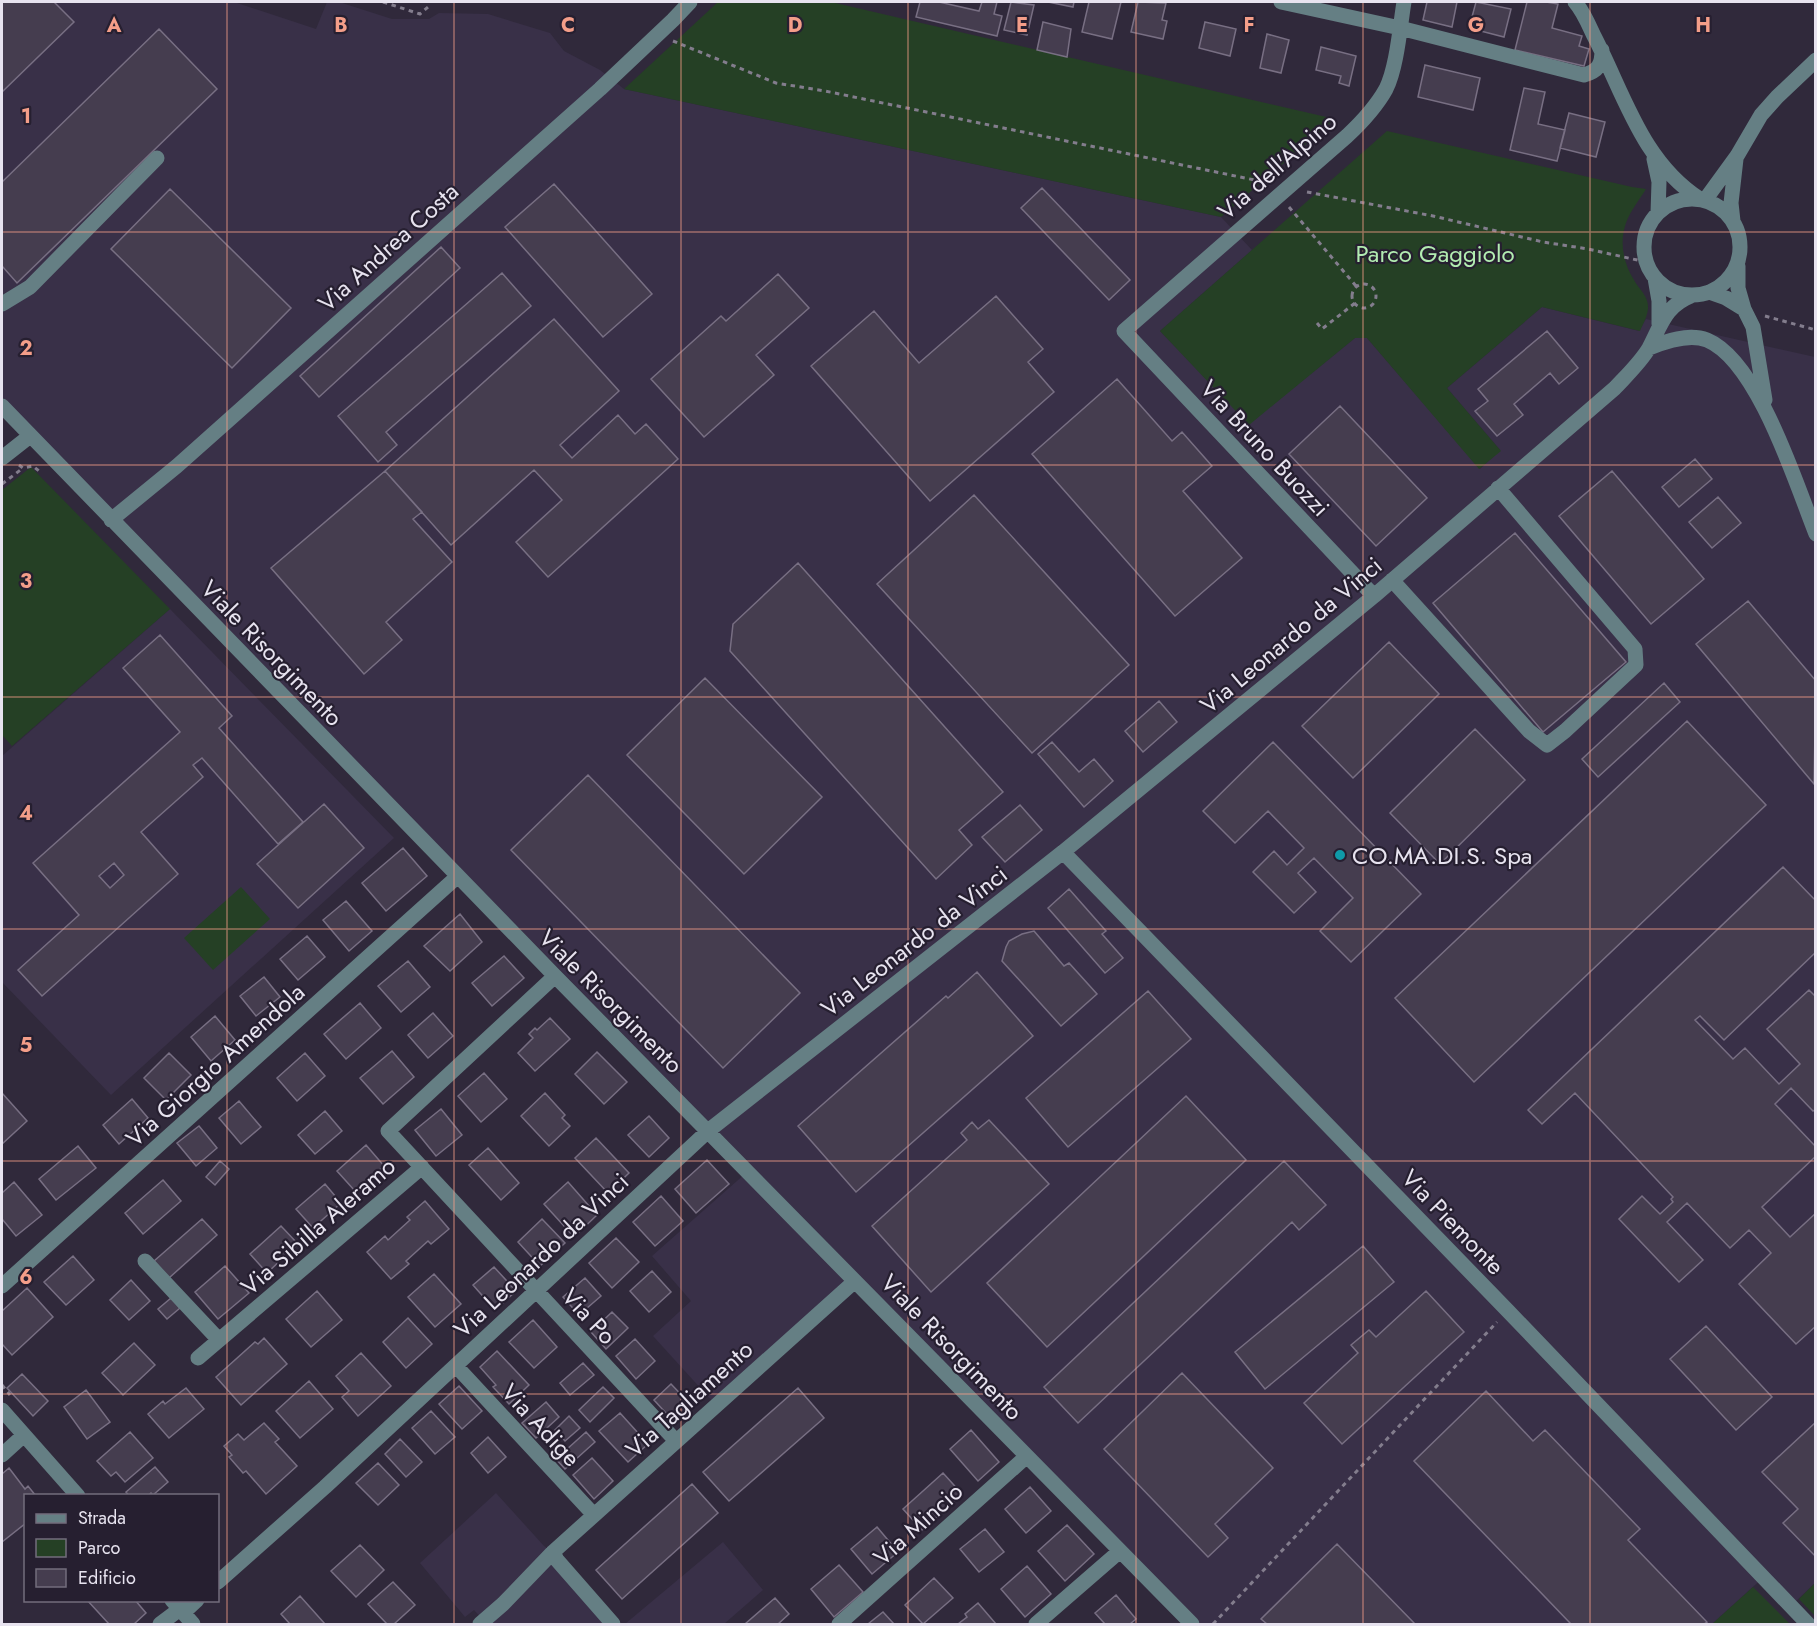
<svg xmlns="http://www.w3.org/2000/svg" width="1817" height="1626" font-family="Jost,sans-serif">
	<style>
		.built { fill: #393048 }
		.green { fill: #254025 }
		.building { fill: #453d4f; stroke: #786f83; stroke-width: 1.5; fill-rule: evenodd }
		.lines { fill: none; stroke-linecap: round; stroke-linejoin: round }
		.path { stroke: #837d8d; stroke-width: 3; stroke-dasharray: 4.5 4.5; stroke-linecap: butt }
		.minor { stroke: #657f84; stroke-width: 15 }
		.grid { fill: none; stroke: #f49e89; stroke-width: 1.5; stroke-opacity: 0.55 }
		.culture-dot { fill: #0f9aa8; stroke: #261f30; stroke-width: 2 }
		.labels { text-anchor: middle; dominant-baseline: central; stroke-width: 4.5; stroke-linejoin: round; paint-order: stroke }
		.street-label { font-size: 24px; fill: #e7e3ef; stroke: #261f30 }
		.park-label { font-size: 24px; fill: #b2ecb1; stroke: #261f30 }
		.poi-label { font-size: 24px; fill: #e7e3ef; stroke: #261f30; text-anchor: start }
		.grid-label { font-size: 20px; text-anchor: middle; font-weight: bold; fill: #f49e89; stroke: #261f30; stroke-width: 4.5; stroke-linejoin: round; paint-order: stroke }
	</style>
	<rect width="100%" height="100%" fill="#30293b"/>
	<!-- built -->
	<path class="built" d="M2,2h232l82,27 11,-27h12l53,17h37l10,-6 49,1 62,19 14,18 36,19 24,19 597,128 31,33 -92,81 89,93 106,-86h12l113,131 20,-19 -53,-62 95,-81 97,24 7,-12 169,38v1226l-21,20 -28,-28 -54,49h-512l-1198,-1224z
		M170,609l224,229 -283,257 -109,-113v-226z
		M746,1173l106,106 -139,123 -60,-66 38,-35 -39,-45z
		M496,1493l48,53 18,12 58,66h-133l-13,-14 -9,7 -45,-54z
		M723,1542l40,48 -39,34h-99z"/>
	<!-- green -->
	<path class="green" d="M718,2h113l504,117 -114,98 -597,-128z
		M1387,131l245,56 14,2c-8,13 -19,26 -22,41 -4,17 1,36 10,50 6,11 15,16 14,29 -1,8 -5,15 -8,22l-98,-24 -95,81 54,63 -22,18 -112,-131h-12l-106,87 -89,-94z
		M31,467l139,142 -158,137 -10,-11v-245z
		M241,887l29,32 -57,51 -29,-32z
		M1815,1583v33l-16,-17z
		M1753,1587l37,37h-78z"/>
	<!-- building -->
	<path class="building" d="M2,2h52l20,20 -72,70z
		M920,2h19l40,9 3,-9h15l-3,12 8,2 -5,20 -81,-19z
		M1011,2l23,3 -7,30 -23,-5z
		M1048,2h26l-1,5z
		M1089,2h32l-9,37 -30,-7z
		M1138,2l28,1 -4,17 5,1 -4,18 -32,-7z
		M1427,2h30l-5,25 -29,-7z
		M1476,2l35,7 -7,28 -35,-9z
		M1527,2h19l12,2 -6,24 30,8 -3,10 10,3 -5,17 -69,-16z
		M1043,22l28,7 -4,28 -30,-7z
		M1205,22l31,7 -6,27 -31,-8z
		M159,29l58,60 -200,194 -15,-17v-84z
		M1267,34l22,6 -8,33 -21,-5z
		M1321,47l35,9 -7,30 -10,-3 2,-7 -25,-6z
		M1425,65l55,13 -7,32 -55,-13z
		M1524,88l21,4 -7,32 27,6 -8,31 -47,-11z
		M1569,113l36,9 -9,35 -36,-9z
		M554,184l98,110 -49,43 -98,-110z
		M1042,188l88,92 -21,20 -88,-92z
		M170,189l121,119 -59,60 -121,-119z
		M441,247l19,21 -141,129 -19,-21z
		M502,273l29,33 -145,126 11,13 -19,17 -40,-46z
		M778,274l31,34 -53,47 18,20 -70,62 -53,-58 70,-63 5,5z
		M996,296l47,53 -15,13 26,30 -124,109 -119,-135 63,-55 45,52z
		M554,319l65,72 -59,54 12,13 46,-43 17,19 11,-10 32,35 -130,118 -32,-35 46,-42 -28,-30 -83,75 -66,-74z
		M1547,331l31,37 -19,16 -9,-11 -36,31 9,11 -26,21 -22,-25 13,-10 -10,-12z
		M1117,379l55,62 10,-9 30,34 -29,25 59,67 -67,58 -143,-162z
		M1340,406l87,92 -51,48 -87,-92z
		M1695,459l17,20 -33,28 -17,-20z
		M385,471l37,41 -9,7 39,43 -66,60 16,18 -38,34 -93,-106z
		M1612,471l92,108 -53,45 -92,-108z
		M974,495l155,170 -97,88 -155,-169z
		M1718,497l23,26 -29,25 -23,-26z
		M1515,533l111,129 -83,70 -110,-129z
		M798,563l205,229 -44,38 13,15 -36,34 -206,-228 3,-27z
		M1748,601l68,80 -2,103 -118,-140z
		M160,635l72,81 -13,12 84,94 -25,22 -76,-86 -9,7 10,12 -62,55 37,42 -136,122 -24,-26 61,-55 -46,-52 147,-131 -57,-64zM114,863l10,12 -14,13 -11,-12z
		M1389,642l50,52 -86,84 -51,-52z
		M705,678l117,119 -78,77 -117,-119z
		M1664,683l16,19 -82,75 -16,-18z
		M1159,701l18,21 -34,30 -18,-21z
		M1687,721l79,84 -292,277 -79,-84z
		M1475,729l50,51 -85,84 -50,-51z
		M1052,742l27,30 15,-13 19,22 -29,26 -46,-53z
		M1273,742l148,152 -70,68 -31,-31 33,-33 -39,-40 -16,15 18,19 -22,21 -41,-41 21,-21 13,14 17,-17 -36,-37 -33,32 -32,-32z
		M588,775l212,218 -77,75 -212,-218z
		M324,804l40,44 -66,60 -41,-44z
		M1020,805l22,25 -37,32 -23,-25z
		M403,848l24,28 -41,35 -24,-28z
		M1783,867l33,34v51l-92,88 -24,-24 -5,4 38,39 12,-11 34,36 21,-20 -33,-35 42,-39 7,7v112l-3,2 -22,-23 -16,16 41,43v9l-54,51 28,30 26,-24v113l-20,18 -57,-60 32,-31 -22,-23 -19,18 -43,-45 -20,19 36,38 -24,22 -60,-63 23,-23 18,18 13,-12 -2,-3 2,-2 -98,-104 -33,31 -14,-14z
		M1069,889l37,42 -4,3 21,24 -18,15 -57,-65z
		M346,901l26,30 -23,20 -26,-31z
		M460,914l22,28 -32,29 -26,-25z
		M1034,931l30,35 5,-3 28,31 -36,32 -59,-65 4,-14 3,-6 13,-7z
		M307,936l18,21 -27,23 -18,-21z
		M504,956l20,22 -32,28 -20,-23z
		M408,961l22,26 -29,25 -23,-26z
		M977,972l56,64 -177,156 -58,-66 148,-130 2,2z
		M264,977l16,20 -24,19 -16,-20z
		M1148,991l43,48 -123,108 -42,-49z
		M360,1003l21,25 -35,31 -22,-25z
		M433,1013l20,23 -25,22 -20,-23z
		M215,1016l20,24 -24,21 -20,-24z
		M550,1018l20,21 -35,32 -17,-18 15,-15 -4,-4 6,-6 2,2z
		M392,1051l22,26 -31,27 -23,-26z
		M597,1052l30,30 -23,22 -29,-30z
		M169,1053l22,22 -25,25 -22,-22z
		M305,1053l20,23 -28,25 -20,-23z
		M484,1073l23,26 -26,23 -23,-26z
		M2,1093l25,28 -25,23z
		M545,1093l20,22 -3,3 8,8 -21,20 -28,-30z
		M1186,1096l60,64 -199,187 -60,-64z
		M132,1099l16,19 -29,26 -16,-19z
		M239,1101l22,26 -20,17 -22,-26z
		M441,1109l21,26 -26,21 -21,-26z
		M325,1111l17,20 -27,23 -17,-19z
		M649,1116l20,22 -20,19 -21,-22z
		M989,1120l60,64 -118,108 -59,-66 95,-86 -6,-7 11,-11 6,7z
		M199,1126l18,22 -21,18 -19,-23z
		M596,1138l33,35 -21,20 -33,-35z
		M366,1145l18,21 -29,25 -18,-20z
		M78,1146l18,22 -40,32 -17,-21z
		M488,1148l31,35 -18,17 -32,-35z
		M707,1160l22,24 -33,29 -21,-24z
		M220,1161l9,8 -14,16 -9,-8z
		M1284,1161l42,44 -27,25 -7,-8 -214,201 -34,-36z
		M163,1180l18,21 -38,33 -18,-21z
		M14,1182l28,33 -26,21 -14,-17v-26z
		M568,1182l29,33 -23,22 -30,-33z
		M325,1184l16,19 -28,25 -17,-19z
		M661,1196l22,25 -28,25 -22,-24z
		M425,1201l24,28 -18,15 -3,-3 -22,20 3,3 -18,15 -24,-27 18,-16 3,4 22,-20 -3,-3z
		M202,1219l15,16 -48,43 -15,-17z
		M542,1219l23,24 -25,23 -22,-24z
		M281,1226l17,18 -31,29 -17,-19z
		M616,1238l23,24 -27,26 -23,-25z
		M1363,1246l31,36 -129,107 -30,-37z
		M73,1256l21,24 -28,25 -22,-23z
		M225,1266l24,27 -31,26 -23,-27z
		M494,1267l22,24 -21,19 -22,-25z
		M652,1271l19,21 -22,20 -19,-21z
		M434,1274l27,30 -26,23 -27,-30z
		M585,1278l16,18 -22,19 -16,-18z
		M131,1280l19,21 -21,19 -19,-20z
		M27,1288l26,29 -41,38 -10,-11v-33z
		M317,1291l25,29 -31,27 -25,-28z
		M1426,1291l38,41 -122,112 -38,-41 54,-50 -7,-8 18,-15 7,7z
		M171,1298l9,10 -13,11 -9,-10z
		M612,1312l16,16 -22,21 -15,-17z
		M408,1318l24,26 -26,24 -23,-26z
		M533,1320l24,27 -23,21 -25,-26z
		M1706,1326l66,71 -36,33 -66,-71z
		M264,1338l23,26 -46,41 -25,-28 39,-35 3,2z
		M635,1339l20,22 -19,18 -20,-23z
		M134,1343l21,22 -32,30 -21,-22z
		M497,1351l32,34 -20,19 -16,-17 3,-2 -16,-18z
		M361,1353l30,33 -33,30 -16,-19 7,-6 -13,-15z
		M583,1363l11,12 -24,20 -10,-12z
		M1182,1373l91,95 -58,56 13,14 -20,19 -104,-108z
		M22,1374l26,27 -15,15 -26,-28z
		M309,1381l24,28 -33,29 -24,-27z
		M671,1384l21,22 -17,17 -21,-23z
		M459,1386l23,25 -20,18 -23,-25z
		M603,1387l11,11 -24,24 -11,-12z
		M186,1388l18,21 -35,29 -21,-24 15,-13 2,3z
		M798,1388l26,30 -95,83 -26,-29z
		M86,1390l24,32 -23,17 -23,-32z
		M1486,1391l47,50 12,-11 95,99 -12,11 79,82 -3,2h-133l-157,-163z
		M546,1402l13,15 -23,21 -14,-15z
		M431,1411l24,26 -20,17 -23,-26z
		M620,1413l28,31 -20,18 -29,-31z
		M569,1416l11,12 -15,13 -10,-11z
		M1816,1422v135l-33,-34 15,-14 -36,-37z
		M264,1423l15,16 -4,3 22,24 -31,28 -20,-23 -3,2 -14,-16 3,-2 -8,-9 14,-12 6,6z
		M971,1430l28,32 -21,19 -28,-32z
		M130,1432l23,26 -28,24 -9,-10 -5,4 -14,-15z
		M586,1432l9,10 -30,27 -9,-10z
		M488,1437l18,20 -18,16 -17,-20z
		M400,1439l22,23 -16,15 -21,-23z
		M592,1458l21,23 -19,18 -21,-24z
		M378,1463l21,22 -21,20 -22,-22z
		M155,1467l13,15 -15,13 -2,-2 -3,3h-19l-3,-4z
		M9,1468l16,21 3,-3 8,10h-10v27l-24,19v-68z
		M943,1473l19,21 -40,36 -19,-21z
		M692,1484l26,29 -96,86 -26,-29z
		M1030,1487l21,24 -25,22 -21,-24z
		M1067,1525l27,29 -29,27 -27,-30z
		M877,1527l21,25 -26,22 -21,-25z
		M985,1529l19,23 -25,20 -19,-23z
		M1337,1544l78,80h-148l-6,-5z
		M360,1545l24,25 -28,27 -25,-26z
		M839,1565l24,27 -29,25 -23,-28z
		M1027,1566l24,28 -26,23 -24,-28z
		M934,1578l19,20 -30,26 -18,-19z
		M393,1582l22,23 -21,19h-7l-19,-20z
		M1116,1595l20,24 -6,5h-25l-10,-11z
		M300,1596l25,28h-35l-9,-10z
		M775,1598l14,16 -11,10h-33z
		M87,1600h48l11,13 -12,11h-25z
		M978,1603l18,21h-38l9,-7 -2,-3z
		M883,1612l11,12h-26z"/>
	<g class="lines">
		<!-- path -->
		<path class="path" d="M383,2l37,12 8,-7 1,-5
			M673,41l103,42 49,8 444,92
			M1307,192l126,24 110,26 45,7 58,13
			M1289,207l67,79
			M1352 296a12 12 0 1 1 24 0a12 12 0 1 1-24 0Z
			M1765,316l51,14
			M1317,323l5,6 33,-26
			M19,465l4,3 10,-2 6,5
			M2,484l21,-16
			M2,1385l8,10
			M1213,1624l284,-302"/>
		<!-- minor -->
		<path class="minor" d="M1281,2l119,26 184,47c14,-4 18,-10 18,-25
			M1575,2c8,9 13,21 18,32 31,59 48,127 107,165
			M1654,159l5,23 -1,31
			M1644 247a48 48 0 1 1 96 0a48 48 0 1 1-96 0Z
			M1705,200l32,-44 24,-41 16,-18 39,-37
			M1733,221l-2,-18 5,-44
			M1738,266v22l6,21 9,18 12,73
			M1655,278l4,23v23
			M1709,292l17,6 18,11
			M2,304l28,-17 127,-129
			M1649,348c17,-7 40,-15 58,-8 51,21 89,144 109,194
			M2,406l553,570 637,648
			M2,458l28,-22
			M111,520l66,-54 423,-377 73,-69 17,-18
			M1392,580l137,151 18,14 18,-14 71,-66 -1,-16 -137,-161
			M1374,596l-250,-265 223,-195c15,-14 29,-29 39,-47 11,-22 14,-63 18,-87
			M1063,852l445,459 300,313
			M555,976l-167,155 288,310
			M145,1261l74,79
			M2,1286l456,-410
			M198,1358l224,-191
			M456,1366l138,149
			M2,1410l76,86
			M2,1455l22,-20
			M553,1552l4,8 56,64
			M218,1582l107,-95 383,-356 355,-279 311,-256 241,-208c12,-13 25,-25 34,-40 13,-25 16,-42 44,-53
			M172,1600l21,24
			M183,1613l14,-13
			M160,1624l20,-15
			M480,1624l23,-20 50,-52 302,-271
			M839,1624l188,-168
			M1036,1624l84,-73"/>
	</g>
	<!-- grid -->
	<path class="grid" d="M227,2v1622M454,2v1622M681,2v1622M908,2v1622M1136,2v1622M1363,2v1622M1590,2v1622M2,232h1814M2,465h1814M2,697h1814M2,929h1814M2,1161h1814M2,1394h1814"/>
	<!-- markers -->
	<circle class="culture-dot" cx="1340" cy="855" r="6"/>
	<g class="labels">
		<!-- street labels -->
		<g class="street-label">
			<text transform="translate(1277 166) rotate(-41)">Via dell'Alpino</text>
			<text transform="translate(388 247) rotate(-42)">Via Andrea Costa</text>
			<text transform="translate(1265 448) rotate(47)">Via Bruno Buozzi</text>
			<text transform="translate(1291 635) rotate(-40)">Via Leonardo da Vinci</text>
			<text transform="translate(272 653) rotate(46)">Viale Risorgimento</text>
			<text transform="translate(914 941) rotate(-38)">Via Leonardo da Vinci</text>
			<text transform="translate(611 1001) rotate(45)">Viale Risorgimento</text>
			<text transform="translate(215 1065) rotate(-42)">Via Giorgio Amendola</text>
			<text transform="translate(1453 1222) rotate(46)">Via Piemonte</text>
			<text transform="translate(318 1226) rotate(-41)">Via Sibilla Aleramo</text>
			<text transform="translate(541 1255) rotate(-43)">Via Leonardo da Vinci</text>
			<text transform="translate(589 1316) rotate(47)">Via Po</text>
			<text transform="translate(952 1347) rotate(46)">Viale Risorgimento</text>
			<text transform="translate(689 1399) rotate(-42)">Via Tagliamento</text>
			<text transform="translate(541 1425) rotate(47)">Via Adige</text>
			<text transform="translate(918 1524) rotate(-42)">Via Mincio</text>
		</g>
		<!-- park labels -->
		<g class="park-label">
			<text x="1435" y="253">Parco Gaggiolo</text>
		</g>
		<!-- poi labels -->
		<g class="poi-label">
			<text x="1352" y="855">CO.MA.DI.S. Spa</text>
		</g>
	</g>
	<g class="grid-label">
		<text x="114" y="32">A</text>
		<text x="341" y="32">B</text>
		<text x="568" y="32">C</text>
		<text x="795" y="32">D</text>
		<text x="1022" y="32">E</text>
		<text x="1249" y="32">F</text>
		<text x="1476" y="32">G</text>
		<text x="1703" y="32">H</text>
		<text x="26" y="123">1</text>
		<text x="26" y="355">2</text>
		<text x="26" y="588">3</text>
		<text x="26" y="820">4</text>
		<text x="26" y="1052">5</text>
		<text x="26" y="1284">6</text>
	</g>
	<!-- border -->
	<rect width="1817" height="1626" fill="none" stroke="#e7e3ef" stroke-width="6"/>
	<!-- legend -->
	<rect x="24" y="1494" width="195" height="108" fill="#261f30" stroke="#736d7c" stroke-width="1.5"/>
	<rect x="36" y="1514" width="30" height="9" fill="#657f84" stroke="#736d7c" stroke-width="1.5"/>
	<text x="78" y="1524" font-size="18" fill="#e7e3ef">Strada</text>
	<rect x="36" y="1539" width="30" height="18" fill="#254025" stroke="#736d7c" stroke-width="1.5"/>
	<text x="78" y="1554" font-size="18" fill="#e7e3ef">Parco</text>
	<rect x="36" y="1569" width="30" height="18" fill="#453d4f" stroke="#736d7c" stroke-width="1.5"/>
	<text x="78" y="1584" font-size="18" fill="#e7e3ef">Edificio</text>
</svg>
